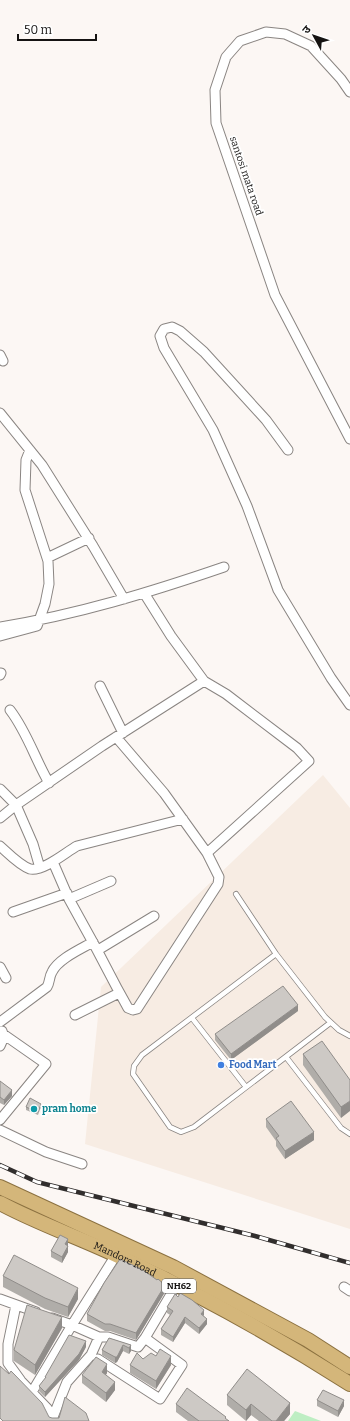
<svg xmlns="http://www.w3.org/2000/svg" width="350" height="1421" font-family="Bitter,'Noto Sans Devanagari',serif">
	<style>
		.built { fill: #f7ece3 }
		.green { fill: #beeec3 }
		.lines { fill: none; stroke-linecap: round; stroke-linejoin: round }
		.service-casing { stroke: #8a8582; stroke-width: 6 }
		.minor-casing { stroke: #8a8582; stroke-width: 11 }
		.trunk-casing { stroke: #8b7140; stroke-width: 16 }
		.service { stroke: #fff; stroke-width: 4.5 }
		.minor { stroke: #fff; stroke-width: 9 }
		.trunk { stroke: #d4b67a; stroke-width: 14 }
		.rail-casing { stroke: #312e2d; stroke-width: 4.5 }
		.rail { stroke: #fff; stroke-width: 3; stroke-dasharray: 9; stroke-linecap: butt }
		.wall { fill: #b0ada9 }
		.shaded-wall { fill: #908d8a }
		.building { fill: #cdc9c5; stroke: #908d8a }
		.shop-dot { fill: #3f7fe0; stroke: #fff; stroke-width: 1.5 }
		.culture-dot { fill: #0f9aa8; stroke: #fff; stroke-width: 1.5 }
		.labels { text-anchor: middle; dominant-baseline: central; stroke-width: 3.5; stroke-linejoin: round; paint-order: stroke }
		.shield { fill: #fff; stroke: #5b5a59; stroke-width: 1 }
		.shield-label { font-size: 9px; font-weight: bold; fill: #151312 }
		.street-label { font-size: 10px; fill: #151312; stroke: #fff }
		.shop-label { font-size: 10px; font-weight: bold; fill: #366cbe; stroke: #fff; text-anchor: start }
		.culture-label { font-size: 10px; font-weight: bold; fill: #0d838f; stroke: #fff; text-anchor: start }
	</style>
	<rect width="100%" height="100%" fill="#fcf7f4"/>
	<!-- built -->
	<path class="built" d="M323,775l27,33v421l-265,-85 16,-157z"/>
	<!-- green -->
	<path class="green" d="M295,1411l26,10h-33z"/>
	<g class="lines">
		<!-- service casing -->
		<g class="service-casing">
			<path id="service" d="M236,894l40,60 49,63 14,13 11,6
				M276,954l-134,101 -8,11 -1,8 37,53 11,5 13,-5 136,-104
				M192,1018l54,69
				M286,1057l55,71 9,6"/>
		</g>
		<!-- minor casing -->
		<g class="minor-casing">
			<path id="minor" d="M350,92l-9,-13 -30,-33 -26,-12 -19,-2 -26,9 -14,16 -11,33 1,33 59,172 75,144
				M0,355l3,6
				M0,413l42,52 51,81 31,53
				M288,450l-22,-30 -62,-68 -24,-21 -8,-4 -8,2 -4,7 4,12 49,82 34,76 31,84 53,88 19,27
				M47,558l42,-20
				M0,627c76,-12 151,-35 224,-60
				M0,636l37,-10 8,-22 4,-20 -1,-23 -23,-71 1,-30 4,-10
				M0,675l1,-2
				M100,686l23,47
				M10,710c17,22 25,49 39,73
				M116,737l48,56 43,60 102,-92 -12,-13 -71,-54 -22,-13
				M0,789l16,16 86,-59 102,-65 -33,-45 -27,-43
				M0,818l16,-13 17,39 7,24
				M0,846c9,8 19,19 30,23 13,3 36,-17 47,-23l106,-27
				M53,862l16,37 27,49 21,40 11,20 5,2 4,-1 81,-125 1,-7 -12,-24
				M69,899l42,-18
				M13,912l54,-19
				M98,950l56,-34
				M0,967l6,11
				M75,1015l44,-22
				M0,1022l47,-35c3,-5 2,-10 5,-15 6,-13 29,-23 41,-30
				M0,1046l4,-9 -2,-6
				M0,1120l46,-56 -43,-30
				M0,1130l46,22 36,12
				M344,1287l6,4
				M0,1299l36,13
				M16,1305l-8,39v19l13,18 26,27 6,9
				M52,1318l20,7 44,-70
				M99,1337h9l30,10 7,-9 32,-54
				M98,1359l62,40 22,-34 -37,-27
				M32,1392l40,-67 27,12 -8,18 -24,27 -14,35 1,4"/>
		</g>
		<!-- trunk casing -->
		<g class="trunk-casing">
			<g id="trunk">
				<path d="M0,1187l173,80 135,73 42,27"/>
				<path id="s1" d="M0,1203c37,20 78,34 116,52 81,38 159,81 234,129"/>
			</g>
		</g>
		<!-- service -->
		<use href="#service" class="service"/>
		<!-- minor -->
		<use href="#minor" class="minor"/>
		<!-- trunk -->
		<use href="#trunk" class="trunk"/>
		<!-- rail casing -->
		<g class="rail-casing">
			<path id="rail" d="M0,1165l37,17 218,54 95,27"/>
		</g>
		<!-- rail -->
		<use href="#rail" class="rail"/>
	</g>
	<!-- wall -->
	<path class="wall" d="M298,1011l-67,49 -16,-20v-6z
		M303,1054l47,26 -9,38 -38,-53z
		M0,1081l12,15 -8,9 -4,-2z
		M26,1107h15l-3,8 -12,-5z
		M266,1119l48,21 -29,19 -9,-13v-5l-10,-14z
		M68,1245v7l-6,11 -11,-6v-6z
		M3,1276l75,23 -10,18 -23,-8 -42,-22z
		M165,1292l-29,48 -26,-9h-5l-18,-10v-7z
		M167,1307l37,9 3,8 -8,10 -14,-11 -12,19 -12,-7v-6l9,-14 -3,-2z
		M62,1328l-27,47 -21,-14v-11z
		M109,1338l22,7v6l-2,3 -6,-3 -6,11 -2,1 -13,-8v-5z
		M86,1347l-7,13 -34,37 -6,-6v-5l6,-7v-2z
		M130,1365h41l-15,24 -26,-16z
		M107,1373l-1,2 9,15 -9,12 -24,-19v-8z
		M227,1395l63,19 -6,7h-25l-8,-6 -5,6 -19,-16z
		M317,1400l27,6 -6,11 -21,-11z
		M176,1404l50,15 3,2h-41l-12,-9z"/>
	<!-- shaded-wall -->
	<path class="shaded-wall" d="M298,1005v6l-67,49v-6z
		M12,1090v6l-8,9v-5z
		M350,1101v10l-9,7v-11z
		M314,1132v8l-29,19v-8z
		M68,1239v6l-3,5v-6z
		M68,1246v6l-6,11v-6z
		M165,1285v7l-29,48v-7z
		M78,1288v11l-10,18v-10z
		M204,1310v6l-3,-2z
		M62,1317v11l-27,47v-10z
		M185,1317v6l-12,19v-5z
		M207,1319v5l-8,10v-6z
		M86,1341v6l-7,13 -34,37v-5z
		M123,1345v6l-6,11 -2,1v-6z
		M131,1345v6l-2,3v-6z
		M171,1356v9l-15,24v-8z
		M107,1364v9l-5,7v-8z
		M115,1382v8l-9,12v-9z
		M344,1400v6l-6,11v-6z
		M290,1403v11l-6,7h-8z
		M251,1404v11l-5,6v-11z"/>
	<!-- building -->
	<path class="building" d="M283,986l15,19 -67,49 -16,-20z
		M322,1041l28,39v21l-9,6 -38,-53z
		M0,1081l12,9 -8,10 -4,-3z
		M30,1098l11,6 -3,8 -12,-5z
		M291,1101l23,31 -29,19 -9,-13 3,-2 -13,-17z
		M60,1235l8,4 -3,5 3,2 -6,11 -11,-6z
		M14,1255l64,33 -10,19 -23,-9 -42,-22z
		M120,1259l23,11 14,10 1,-1 7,6 -29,48 -26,-9h-5l-18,-10 17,-31z
		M180,1293l12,7 12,10 -3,4 6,5 -8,9 -14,-11 -12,20 -12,-8 12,-18 -6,-4 8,-13 3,3z
		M27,1305l35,12 -27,48 -21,-15z
		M69,1335l17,6 -7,13 -34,38 -6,-6 7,-9h-1z
		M109,1338l22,7 -2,3 -6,-3 -6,12h-2l-13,-7z
		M160,1349l11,7 -15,25 -26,-16 7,-12 6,6 8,-6 5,3z
		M96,1357l11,7 -5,8 13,10 -9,11 -24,-18z
		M0,1366l9,8 2,-3 3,3 28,29 7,14 3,1h7l6,-21 21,16 3,8h-86l-3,-3z
		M247,1369l43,34 -14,18h-4l-21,-17 -5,6 -19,-15z
		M187,1388l39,29 -1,1 4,3h-30l-23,-17z
		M323,1390l21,10 -6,11 -21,-11z"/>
	<!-- markers -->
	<circle class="shop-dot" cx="221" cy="1065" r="4"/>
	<circle class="culture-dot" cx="34" cy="1109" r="4"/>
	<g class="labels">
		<!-- shield labels -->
		<rect class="shield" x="162" y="1279" width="34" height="14" rx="3"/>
		<g class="shield-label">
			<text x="179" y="1286">NH62</text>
		</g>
		<!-- street labels -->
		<g class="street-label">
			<text transform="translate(246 176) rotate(71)">santosi mata road</text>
			<text stroke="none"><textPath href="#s1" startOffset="137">Mandore Road</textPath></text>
		</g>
		<!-- shop labels -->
		<g class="shop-label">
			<text x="229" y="1065">Food Mart</text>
		</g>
		<!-- culture labels -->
		<g class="culture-label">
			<text x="42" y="1109">pram home</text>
		</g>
	</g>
	<!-- north arrow -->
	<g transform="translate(314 36) rotate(310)" stroke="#ffffff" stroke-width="3" paint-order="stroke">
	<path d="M0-3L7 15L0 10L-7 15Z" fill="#151312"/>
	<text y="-6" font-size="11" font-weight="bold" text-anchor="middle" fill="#151312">उ</text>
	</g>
	<!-- scale -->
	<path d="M18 34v6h78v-6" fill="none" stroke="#151312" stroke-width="2"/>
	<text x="24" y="34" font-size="12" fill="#151312" stroke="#ffffff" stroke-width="3" paint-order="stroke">50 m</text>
</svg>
